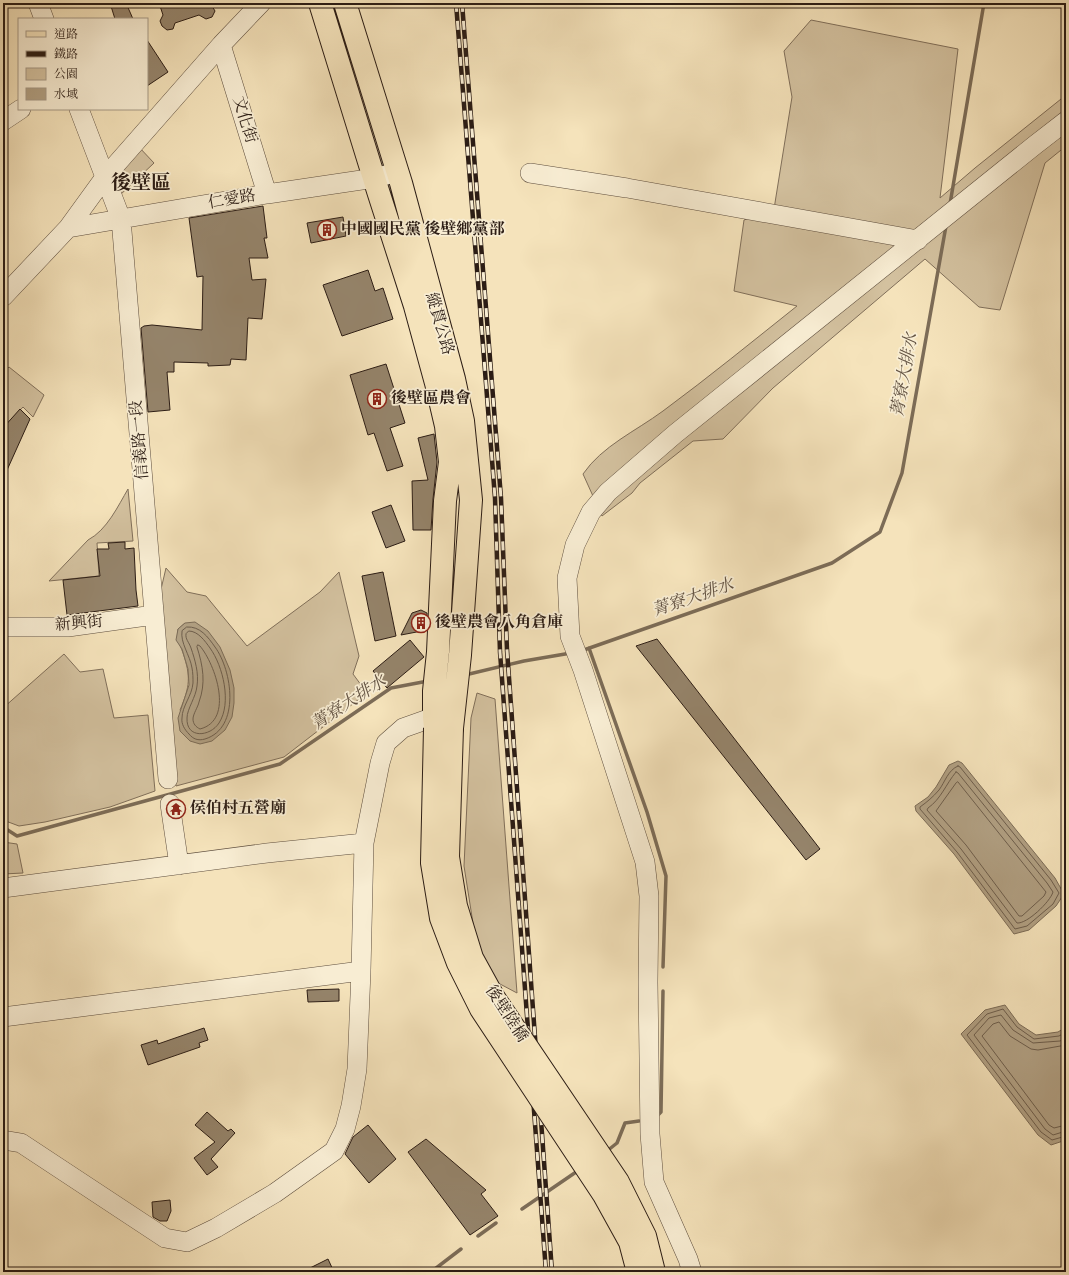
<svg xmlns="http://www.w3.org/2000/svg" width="1069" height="1275" font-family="'IM FELL English','Noto Serif TC',serif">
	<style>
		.green { fill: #d3c19f; stroke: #806f5a; fill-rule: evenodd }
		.water { fill: #b1a083; stroke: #7c6c57 }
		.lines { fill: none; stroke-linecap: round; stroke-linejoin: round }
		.shore { stroke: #6e5e4c; stroke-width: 1 }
		.stream { stroke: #7c6c57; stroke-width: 3.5 }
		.building { fill: #95846b; stroke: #2c1d15 }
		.minor-casing { stroke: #5e4e3e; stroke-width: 20 }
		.major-casing { stroke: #2c1d15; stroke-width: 24 }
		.minor { stroke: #f8edd3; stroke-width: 19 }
		.major { stroke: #f5e3bb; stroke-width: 22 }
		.rail-casing { stroke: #2c1d15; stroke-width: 4.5 }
		.rail { stroke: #f8edd3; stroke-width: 3; stroke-dasharray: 9; stroke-linecap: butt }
		.major-bridge-casing { stroke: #2c1d15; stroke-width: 24; stroke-linecap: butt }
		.major-bridge { stroke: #f5e3bb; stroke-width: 22 }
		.labels { text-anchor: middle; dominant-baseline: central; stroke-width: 3.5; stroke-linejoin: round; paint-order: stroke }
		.street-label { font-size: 16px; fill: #2c1d15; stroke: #f8edd3 }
		.poi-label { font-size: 16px; font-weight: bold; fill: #2c1d15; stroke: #f8edd3; text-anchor: start }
		.water-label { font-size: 17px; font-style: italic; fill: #615141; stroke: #f8edd3 }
		.district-label { font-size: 20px; font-weight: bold; fill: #2c1d15; stroke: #f8edd3 }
	</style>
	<rect width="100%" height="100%" fill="#f5e3bb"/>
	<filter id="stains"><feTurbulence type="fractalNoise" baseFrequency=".005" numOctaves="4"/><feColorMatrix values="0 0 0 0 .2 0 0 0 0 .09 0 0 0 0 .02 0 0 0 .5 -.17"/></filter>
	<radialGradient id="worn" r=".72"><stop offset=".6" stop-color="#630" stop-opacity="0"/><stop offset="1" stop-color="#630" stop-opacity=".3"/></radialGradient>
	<!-- green -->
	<path class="green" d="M811,20l147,29 -18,149 35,-30 91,-73v51l-21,17 -45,147 -21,-3 -54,-48 -152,129 -50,51 -30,2 -53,42 -8,10 -30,23 -19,-42c19,-28 53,-43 80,-63 46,-34 90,-70 134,-105l-63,-15 10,-71 30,-11 18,-112 -8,-46z
		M138,146l16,17 -35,33 -6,-18z
		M9,367l35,28 -11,22 -10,-10 -20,21v-43l2,-2 -2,-2v-8z
		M128,489l5,52 -36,2 2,33 -50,5 39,-41c19,-10 30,-34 40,-51z
		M166,568l21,24 19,4 41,50 73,-54 19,-20 20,84 -6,18 14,19 -83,64 -108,29 -18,-184zM185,623l15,121 -20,-34c10,-24 11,-33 3,-57 -4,-12 -7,-10 -5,-24z
		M64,654l16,18 23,-3 11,49 34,-3 7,76 -45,16 -65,15 -26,4 -16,-6v-112z
		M477,693l18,6 22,294 -32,-17 -7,-21 -14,-89 7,-148z
		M3,842l14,2 6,29 -20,1z"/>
	<!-- water -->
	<path class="water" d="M195,622l13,9 12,16 10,23 4,18v15l-2,14 -7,13 -13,11 -12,3 -10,-3 -10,-10 -2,-13 11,-33 -1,-16 -6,-20 -6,-9 2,-11 7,-6z
		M958,761l4,2 93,115 9,16 -8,12 -27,24 -15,4 -60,-80 -38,-43 -1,-5 13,-9 8,-10 13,-22z
		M1005,1005l14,19 17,11 22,-3 8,-5v113l-15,5 -13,-10 -77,-101 24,-24z"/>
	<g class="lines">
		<!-- shore -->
		<path class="shore" d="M187,627c13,-1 21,10 28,20 17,23 26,81 -10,92 -7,2 -12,0 -16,-5 -4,-4 -8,-10 -7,-16 0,-12 10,-22 11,-35 0,-5 0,-10 -1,-15 -2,-13 -12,-25 -10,-37z
			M189,631c9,0 16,10 21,17 13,18 22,55 9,75 -9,14 -33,16 -32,-5 0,-9 9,-21 10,-32 2,-13 -2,-26 -6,-38 -2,-6 -6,-9 -5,-14z
			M198,645l2,1c15,18 35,74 0,83 -4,-2 -7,-5 -7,-10 0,-5 5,-12 6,-17 7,-19 4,-36 -2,-55z
			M958,766l2,1 91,113 8,13 -6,11 -26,22 -12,3 -58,-77 -37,-43v-2c7,-5 13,-10 19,-17 6,-8 9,-20 19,-24z
			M956,772l2,1 89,110 6,9c-3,10 -26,32 -36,31l-56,-74 -34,-39 1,-2c13,-9 18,-24 28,-36z
			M958,782l88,110 -2,4 -22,20h-3l-53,-71 -30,-34 20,-28z
			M1066,1032l-7,4 -25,3 -17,-12 -14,-18 -16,5 -20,21 74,97 11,8 14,-4
			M1066,1038l-6,3 -27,2 -20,-13 -12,-15 -12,3 -15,17 71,94 8,6 13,-4
			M1066,1045l-28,5 -7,-1 -21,-13 -11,-14 -6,2 -11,12 67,89 5,3 12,-3"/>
		<!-- stream -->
		<path class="stream" d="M950,204l34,-201
			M589,648l58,164 19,64 -3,91
			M581,651l251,-88 48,-31 22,-59 44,-247
			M465,675l59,-14 47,-8
			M3,827l14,9 263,-72 111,-76 37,-7
			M656,1117l5,-5 2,-121
			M607,1151l10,-8 8,-20 14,-2
			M522,1209l57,-39
			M478,1236l18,-13
			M431,1272l30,-23"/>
	</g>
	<!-- building -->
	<path class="building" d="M110,3h16l7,16h-18z
		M159,3h47l6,3 3,5 -3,6 -6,2 -7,-4 -24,8 -2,6 -6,1 -5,-4 -2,-5 3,-6z
		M147,40l21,32 -21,14z
		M263,206l4,32h-3l4,20h-19l3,22 14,-1 -4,40 -14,-1 -2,42 -15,-1 -1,6 -22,1v-3l-34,-1v10h-7l3,38 -22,2 -7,-84 3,-2 8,-1 50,5 1,-54 -6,1 -8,-59z
		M343,217l3,19 -35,7 -4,-20z
		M368,270l7,21 8,-3 10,31 -51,17 -19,-51z
		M386,364l19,59 -15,5 13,38 -16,5 -13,-38 -6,2 -18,-60z
		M20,409l10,10 -27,60v-51z
		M434,434l3,28 -4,37 -2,31h-18l-1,-49 16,-1 -10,-42z
		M391,505l14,36 -19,7 -14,-36z
		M125,542v7l9,-1 2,42 2,16 -71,9 -4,-35 37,-4 -3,-27h12l-1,-6z
		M383,572l13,64 -21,5 -13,-65z
		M421,610l6,3v17l-26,5 11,-22z
		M657,639l163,210 -14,11 -170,-214z
		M410,640l14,17 -37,31 -14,-17z
		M339,989v12l-31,1 -1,-12z
		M204,1028l4,12 -9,3 1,4 -52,18 -7,-20 16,-5 1,4z
		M207,1112l21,19 3,-2 4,4 -24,26 7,8 -11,8 -13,-17 21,-16 -20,-17z
		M368,1125l28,34 -27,24 -24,-29 8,-17z
		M426,1139l60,51 -5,4 17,22 -28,19 -62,-83z
		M170,1200l1,11 -4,10h-7l-7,-4 -1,-15z
		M328,1259l6,13h-32z"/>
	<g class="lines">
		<!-- minor casing -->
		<g class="minor-casing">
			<path id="minor" d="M38,3l6,16
				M221,45l46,149
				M79,109l42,110 47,560
				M3,121l18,-12
				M530,173l97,15 291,52
				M68,228l199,-34 108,-16 22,-6
				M3,297l65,-69 37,-51 116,-132 40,-42
				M3,627h65l86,-12
				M170,804l9,61
				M3,888l264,-35 97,-10 16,-80 6,-20 17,-15 31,-11
				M3,1017l358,-46
				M3,1140l18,3 144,95 22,4 29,-14 59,-35 59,-42 11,-22 6,-23 6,-37 4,-98 3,-128
				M692,1272l-4,-13 -34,-77 -4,-48 -2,-152 1,-86 -4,-34 -62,-192 -13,-34 -3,-58 8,-33 16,-33 17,-20 67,-58 360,-289 31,-24"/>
		</g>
		<!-- major casing -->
		<g class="major-casing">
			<path id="major" d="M320,3l58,188 37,115 21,77 10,43 4,36 -5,39 -7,151 -4,39v26l1,11
				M345,3l56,180 53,196 9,42 8,79 -11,155 -8,73"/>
		</g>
		<!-- minor -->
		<use href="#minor" class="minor"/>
		<!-- major -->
		<use href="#major" class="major"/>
		<!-- rail casing -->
		<g class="rail-casing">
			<path id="rail" d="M456,3l39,495 5,154 46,620
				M462,3l39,495 6,152 45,622"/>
		</g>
		<!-- rail -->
		<use href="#rail" class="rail"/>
		<!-- major-bridge casing -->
		<g class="major-bridge-casing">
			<path id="major-bridge" d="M435,728l-3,135 9,55 17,45 23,46 123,186 26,47 8,30
				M452,728l-4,129 8,49 16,52 22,40 124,184 27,54 9,36"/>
		</g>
		<!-- major-bridge -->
		<use href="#major-bridge" class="major-bridge"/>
	</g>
	<!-- icons -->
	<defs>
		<g id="building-ring" transform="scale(1)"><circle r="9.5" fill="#f8edd3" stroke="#8f2418" stroke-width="1.5"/><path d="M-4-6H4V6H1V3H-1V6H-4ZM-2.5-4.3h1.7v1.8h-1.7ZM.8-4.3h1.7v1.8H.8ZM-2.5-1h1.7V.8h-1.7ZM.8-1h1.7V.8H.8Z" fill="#8f2418"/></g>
		<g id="temple-ring" transform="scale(1)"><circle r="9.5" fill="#f8edd3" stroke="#8f2418" stroke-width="1.5"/><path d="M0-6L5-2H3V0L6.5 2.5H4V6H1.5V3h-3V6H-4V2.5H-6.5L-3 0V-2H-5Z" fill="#8f2418"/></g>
	</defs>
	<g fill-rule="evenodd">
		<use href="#building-ring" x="327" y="230"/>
		<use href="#building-ring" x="377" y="399"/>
		<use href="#building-ring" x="421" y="623"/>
		<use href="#temple-ring" x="176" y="809"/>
	</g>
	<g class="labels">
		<!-- street labels -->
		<g class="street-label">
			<text transform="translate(244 120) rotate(73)">文化街</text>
			<text transform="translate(232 200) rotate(-10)">仁愛路</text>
			<text transform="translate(439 324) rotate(74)">縱貫公路</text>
			<text transform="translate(140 440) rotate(-95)">信義路一段</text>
			<text transform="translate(79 624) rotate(-5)">新興街</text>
			<text transform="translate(506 1014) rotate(57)">後壁陸橋</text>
		</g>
		<!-- poi labels -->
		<g class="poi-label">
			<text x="341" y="230">中國國民黨 後壁鄉黨部</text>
			<text x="391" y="399">後壁區農會</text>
			<text x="435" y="623">後壁農會八角倉庫</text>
			<text x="190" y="809">侯伯村五營廟</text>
		</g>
		<!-- water labels -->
		<g class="water-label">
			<text transform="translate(905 375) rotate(-80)">菁寮大排水</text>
			<text transform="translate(693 598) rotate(-19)">菁寮大排水</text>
			<text transform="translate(349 703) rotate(-33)">菁寮大排水</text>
		</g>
		<!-- district labels -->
		<g class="district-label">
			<text x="141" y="183">後壁區</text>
		</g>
	</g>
	<!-- margin -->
	<rect width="1069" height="1275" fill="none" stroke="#f5e3bb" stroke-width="16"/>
	<rect x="4" y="4" width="1061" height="1267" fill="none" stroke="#2c1d15" stroke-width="2"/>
	<rect x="8" y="8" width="1053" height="1259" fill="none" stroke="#2c1d15"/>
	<!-- legend -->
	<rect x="18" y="18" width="130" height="92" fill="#f8edd3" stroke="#a69a87"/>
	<rect x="26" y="31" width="20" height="6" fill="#f5e3bb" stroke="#a69a87"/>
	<text x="54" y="38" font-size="12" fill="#2c1d15">道路</text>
	<rect x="26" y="51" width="20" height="6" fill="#2c1d15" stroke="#a69a87"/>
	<text x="54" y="58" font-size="12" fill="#2c1d15">鐵路</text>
	<rect x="26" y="68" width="20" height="12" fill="#d3c19f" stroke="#a69a87"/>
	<text x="54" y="78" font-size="12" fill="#2c1d15">公園</text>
	<rect x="26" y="88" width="20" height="12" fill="#b1a083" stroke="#a69a87"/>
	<text x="54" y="98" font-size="12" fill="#2c1d15">水域</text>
	<rect width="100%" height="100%" filter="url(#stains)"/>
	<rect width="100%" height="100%" fill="url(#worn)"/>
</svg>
